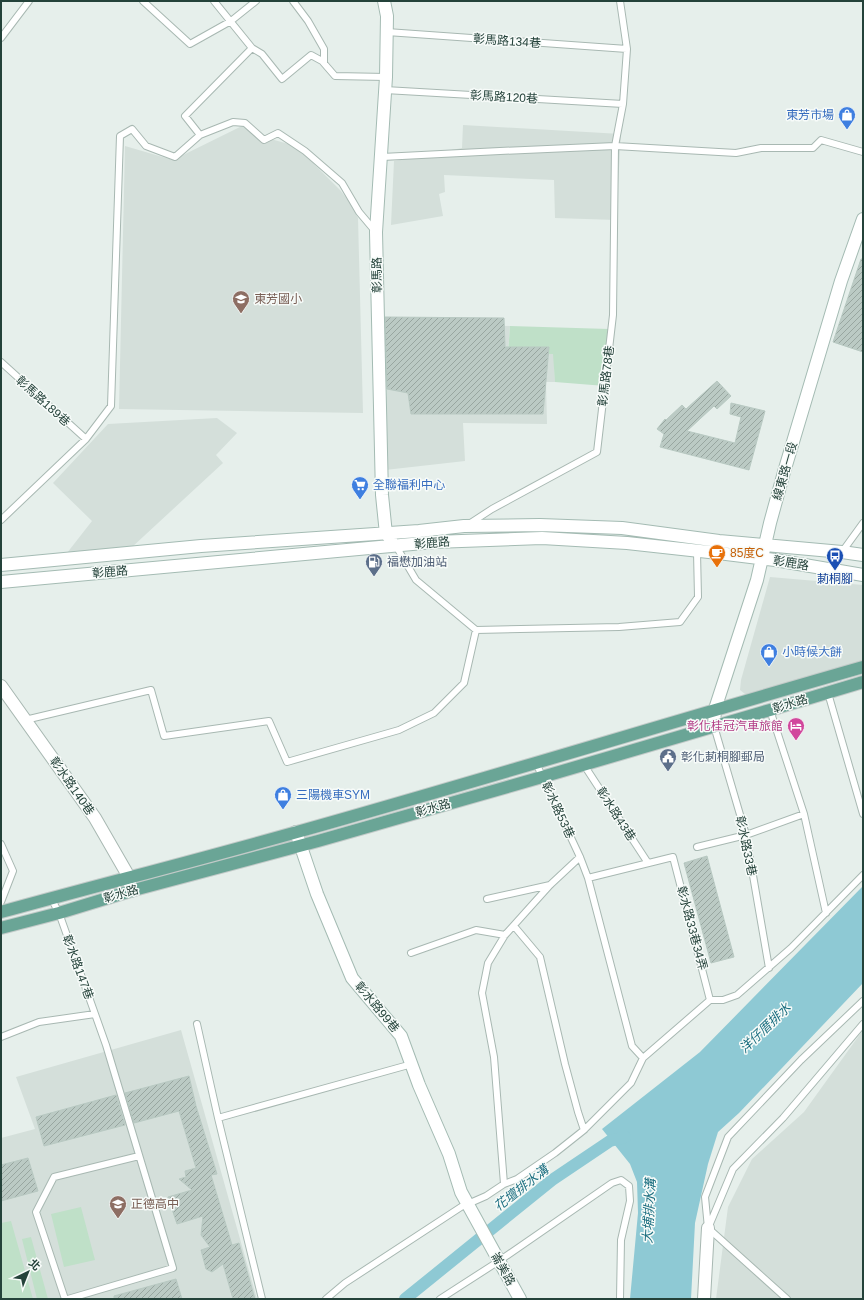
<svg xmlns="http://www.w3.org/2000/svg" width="864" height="1300" font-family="Arial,'Noto Sans TC',sans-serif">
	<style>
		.built { fill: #d4dfda }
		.green { fill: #bfe0c8 }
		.water { fill: #8ec9d4 }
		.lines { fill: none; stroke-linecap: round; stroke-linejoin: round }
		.canal { stroke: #8ec9d4; stroke-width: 12 }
		.building { fill: url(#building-hatch); stroke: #b8c9c2 }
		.lane-casing { stroke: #a8b8b2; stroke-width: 8 }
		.street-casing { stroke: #a8b8b2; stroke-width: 14 }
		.secondary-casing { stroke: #a4bbb3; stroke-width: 14 }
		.primary-casing { stroke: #c2cac8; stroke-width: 14 }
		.lane { stroke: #fff; stroke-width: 6 }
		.street { stroke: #fff; stroke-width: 12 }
		.secondary { stroke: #fff; stroke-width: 12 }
		.primary { stroke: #6aa596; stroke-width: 12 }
		.labels { text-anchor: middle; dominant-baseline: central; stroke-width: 3; stroke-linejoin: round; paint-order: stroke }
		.street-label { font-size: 12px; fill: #24423a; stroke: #f7fbf9 }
		.shop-label { font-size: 12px; fill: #366cbe; stroke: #f7fbf9; text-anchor: start }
		.education-label { font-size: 12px; fill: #785e54; stroke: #f7fbf9; text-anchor: start }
		.food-label { font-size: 12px; fill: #c56008; stroke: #f7fbf9; text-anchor: start }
		.service-label { font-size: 12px; fill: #4e5e75; stroke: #f7fbf9; text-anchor: start }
		.transit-label { font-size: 12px; fill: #164399; stroke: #f7fbf9 }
		.hotel-label { font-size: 12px; fill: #b23c85; stroke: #f7fbf9; text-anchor: end }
		.water-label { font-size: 13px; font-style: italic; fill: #1c6f80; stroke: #f7fbf9 }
	</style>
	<defs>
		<pattern id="building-hatch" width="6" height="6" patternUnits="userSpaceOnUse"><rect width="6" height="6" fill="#bbcac4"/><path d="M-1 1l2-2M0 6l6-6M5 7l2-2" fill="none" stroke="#98a6a0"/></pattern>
	</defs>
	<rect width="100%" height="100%" fill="#e6efeb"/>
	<!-- built -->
	<path class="built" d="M246,124l21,14 29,8 44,44 8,10 10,18 5,195 -244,-4 6,-263 48,14z
		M463,125l158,9 -5,86 -61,-2 -1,-38 -110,-5 1,17 -6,2 4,22 -52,9 3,-64 68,-13z
		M388,323l122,3 -2,27 46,1 1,28h-9l1,42 -84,-1 2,38 -80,9z
		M217,418l20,15 -21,22 7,8 -92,85 -64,5 25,-32 -39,-38 55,-59z
		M770,577l93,8v80l-111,31 -7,-2 -5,-4 1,-10z
		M181,1030l76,269h-256v-161l34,-9 -19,-52z
		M863,1030v269h-147l12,-92 24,-48 52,-47z"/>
	<!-- green -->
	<path class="green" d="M510,326l99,3 -4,57 -50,-4 -2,-28h-45z
		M81,1207l14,53 -31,7 -13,-53z
		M11,1221l22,78h-32v-76z
		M31,1237l17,62h-11l-15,-60z"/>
	<!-- water -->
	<path class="water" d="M863,886v97l-124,130 -21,19 -10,32 -13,59 -4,76h-61l8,-86 -1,-31 -7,-18 -28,-35 98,-77z"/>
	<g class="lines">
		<!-- canal -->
		<path class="canal" d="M405,1299l147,-119 58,-39 15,-4"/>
	</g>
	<!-- building -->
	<path class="building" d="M861,259h2v93l-30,-10z
		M385,317l119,1 1,29h44l-6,67h-132l-3,-21 -21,-4z
		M717,381l14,15 -14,13 -3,-3 -27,25 48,12 6,-26 -11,-3 1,-11 34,8 -16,59 -89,-23 4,-13 -7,-5 8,-10 1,1 16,-15 4,4z
		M707,856l27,101 -23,6 -27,-100z
		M189,1076l7,30 21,68 -6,1 21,70 7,-2 16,56h-22l-10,-35 -11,8 -6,-3 -5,-19 9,-3 -9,-12 2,-19 -26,8 -9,-27 24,-7 -13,-11 7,-2 -1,-6 11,-3 -17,-57 -45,12 -9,-30z
		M116,1095l9,30 -81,21 -8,-29z
		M28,1158l10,33 -37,10v-36z
		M176,1279l6,20h-68v-3z"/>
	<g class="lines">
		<!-- lane casing -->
		<g class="lane-casing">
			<path id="lane" d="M143,1l47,43 41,-23 25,-20
				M293,1l15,20 16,28v14
				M387,32l240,17
				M1,38l28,-37
				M252,48l10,6 20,25 29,-24 11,6 13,15 51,1
				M385,90l238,14
				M200,135l33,-13 12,1 19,17 14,-7 27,18 37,32 17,29 16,19
				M382,157l118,-6 115,-5 121,7 25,-5h52l8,-8 42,12
				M1,362l85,77
				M1,520l85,-81 25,-33 9,-270 12,-7 14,17 29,11 25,-22 -15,-19 67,-68 -38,-47
				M469,524l23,-15 105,-57 16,-137 2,-169 8,-42 4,-55 -7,-48
				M396,546l20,34 60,50 143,-3 61,-5 18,-25 -1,-45
				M842,552l21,-29
				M828,693l35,121
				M770,710l34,104 22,99
				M25,720l126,-30 13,46 105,-15 18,41 112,-32 35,-17 30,-30 12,-53
				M714,726l32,109 23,133
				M536,763l44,94 8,21 44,168 11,12
				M584,765l64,98
				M1,844l12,27 -12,31
				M697,847l49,-12 58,-21
				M588,878l85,-21 37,143
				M487,899l63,-14
				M514,926l26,31 25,107 13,48 6,18
				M411,953l65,-23 29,5
				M197,1024l21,94 44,181
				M1,1037l38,-15 56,-8 -36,-101 -8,-15
				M218,1118l194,-54
				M504,1184l-10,-127 -12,-64 6,-30 17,-28 45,-50 30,-28
				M709,1226l24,-57 50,-51 80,-94
				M65,1299l-29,-87 18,-35 85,-21
				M68,1299l105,-31 -67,-223 -11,-31
				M326,1299l19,-16 116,-76 25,-11 18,-12 13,-5 38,-26 29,-23 47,-47 12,-25 67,-58h13l14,-5 54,-47 72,-73
				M440,1299l59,-38 113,-78 9,-3 8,6 1,15 -9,39 -1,59
				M787,1299l-79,-71 -3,-31 23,-60 73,-77 62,-59"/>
		</g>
		<!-- street casing -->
		<g class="street-casing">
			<path id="street" d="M1,686l94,132 34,59 2,14
				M704,1299l4,-71"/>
		</g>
		<!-- secondary casing -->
		<g class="secondary-casing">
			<path id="secondary" d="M384,1l3,15 -1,61 -10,155 6,263 4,39 5,5
				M1,565l200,-19 218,-15 45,-5 76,-1 82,3 97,13 123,11 21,3
				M1,582l433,-40 108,-4 85,5 91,10 57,7 88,15
				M714,726l1,-17 42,-129 13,-57 14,-51 57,-191 22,-62
				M296,832l21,62 35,84 49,58 18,49 30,69 12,38 59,107"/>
		</g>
		<!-- primary casing -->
		<g class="primary-casing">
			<path id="primary" d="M1,912c98,-27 197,-52 296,-80 189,-53 377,-111 566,-165
				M1,928l58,-15 75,-23 184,-49 224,-64 228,-67 93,-28"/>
		</g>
		<!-- lane -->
		<use href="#lane" class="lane"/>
		<!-- street -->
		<use href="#street" class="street"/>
		<!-- secondary -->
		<use href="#secondary" class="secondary"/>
		<!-- primary -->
		<use href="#primary" class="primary"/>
	</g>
	<!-- icons -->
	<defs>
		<g id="shop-pin" transform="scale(0.9)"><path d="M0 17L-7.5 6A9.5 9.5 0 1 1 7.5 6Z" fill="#3f7fe0" stroke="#f7fbf9"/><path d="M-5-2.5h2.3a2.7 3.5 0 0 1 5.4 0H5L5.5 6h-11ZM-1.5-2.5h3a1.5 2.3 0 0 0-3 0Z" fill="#fff"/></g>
		<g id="school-pin" transform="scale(0.9)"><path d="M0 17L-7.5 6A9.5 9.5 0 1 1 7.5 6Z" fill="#8d6e63" stroke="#f7fbf9"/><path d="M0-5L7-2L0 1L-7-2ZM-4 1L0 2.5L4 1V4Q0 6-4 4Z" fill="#fff"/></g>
		<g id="supermarket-pin" transform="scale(0.9)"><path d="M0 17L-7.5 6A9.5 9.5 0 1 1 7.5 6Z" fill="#3f7fe0" stroke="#f7fbf9"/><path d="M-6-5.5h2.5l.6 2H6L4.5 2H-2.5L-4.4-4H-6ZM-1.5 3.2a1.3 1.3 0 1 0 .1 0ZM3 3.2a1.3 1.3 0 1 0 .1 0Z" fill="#fff"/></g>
		<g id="cafe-pin" transform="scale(0.9)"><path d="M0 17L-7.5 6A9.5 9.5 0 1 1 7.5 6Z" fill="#e8710a" stroke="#f7fbf9"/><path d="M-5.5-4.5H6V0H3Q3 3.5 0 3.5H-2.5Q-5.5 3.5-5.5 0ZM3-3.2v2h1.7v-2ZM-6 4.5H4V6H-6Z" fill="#fff"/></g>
		<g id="bus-pin" transform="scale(0.9)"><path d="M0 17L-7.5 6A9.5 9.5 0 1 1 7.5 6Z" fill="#1a4fb4" stroke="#f7fbf9"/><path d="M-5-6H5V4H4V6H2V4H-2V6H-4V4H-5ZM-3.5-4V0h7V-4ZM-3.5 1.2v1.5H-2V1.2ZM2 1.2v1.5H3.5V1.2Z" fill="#fff"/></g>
		<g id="fuel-pin" transform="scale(0.9)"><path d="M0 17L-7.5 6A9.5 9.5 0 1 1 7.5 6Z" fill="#5c6f8a" stroke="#f7fbf9"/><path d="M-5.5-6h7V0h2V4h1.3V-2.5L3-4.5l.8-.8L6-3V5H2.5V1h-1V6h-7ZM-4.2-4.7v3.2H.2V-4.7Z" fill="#fff"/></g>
		<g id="hotel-pin" transform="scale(0.9)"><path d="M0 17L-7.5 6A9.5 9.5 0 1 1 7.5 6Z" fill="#d1479c" stroke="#f7fbf9"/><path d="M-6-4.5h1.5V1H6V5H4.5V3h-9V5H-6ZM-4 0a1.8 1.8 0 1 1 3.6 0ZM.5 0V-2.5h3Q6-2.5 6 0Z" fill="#fff"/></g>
		<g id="civic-pin" transform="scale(0.9)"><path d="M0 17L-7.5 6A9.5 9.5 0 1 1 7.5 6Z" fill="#5c6f8a" stroke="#f7fbf9"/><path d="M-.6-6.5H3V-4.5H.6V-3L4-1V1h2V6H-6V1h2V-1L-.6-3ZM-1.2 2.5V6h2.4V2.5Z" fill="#fff"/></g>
	</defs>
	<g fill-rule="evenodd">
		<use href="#shop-pin" x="847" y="115"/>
		<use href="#school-pin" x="241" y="299"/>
		<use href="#supermarket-pin" x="360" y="485"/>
		<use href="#cafe-pin" x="717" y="553"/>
		<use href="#bus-pin" x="835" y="556"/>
		<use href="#fuel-pin" x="374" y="562"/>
		<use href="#shop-pin" x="769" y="652"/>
		<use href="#hotel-pin" x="796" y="726"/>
		<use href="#civic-pin" x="668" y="757"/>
		<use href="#shop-pin" x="283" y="795"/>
		<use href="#school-pin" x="118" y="1204"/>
	</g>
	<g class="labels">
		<!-- street labels -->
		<g class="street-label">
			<text transform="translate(507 41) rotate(4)">彰馬路134巷</text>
			<text transform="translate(504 97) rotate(3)">彰馬路120巷</text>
			<text transform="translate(377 275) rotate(-91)">彰馬路</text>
			<text transform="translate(606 376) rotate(-83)">彰馬路78巷</text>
			<text transform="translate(43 401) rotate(42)">彰馬路189巷</text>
			<text transform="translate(785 471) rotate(-74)">線東路一段</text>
			<text transform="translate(432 543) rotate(-5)">彰鹿路</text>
			<text transform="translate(791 563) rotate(9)">彰鹿路</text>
			<text transform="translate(110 572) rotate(-5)">彰鹿路</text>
			<text transform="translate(790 704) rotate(-17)">彰水路</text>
			<text transform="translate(72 786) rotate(55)">彰水路140巷</text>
			<text transform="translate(433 808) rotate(-16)">彰水路</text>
			<text transform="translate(558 810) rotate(65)">彰水路53巷</text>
			<text transform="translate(616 814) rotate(57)">彰水路43巷</text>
			<text transform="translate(746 846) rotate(78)">彰水路33巷</text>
			<text transform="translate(121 894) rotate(-16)">彰水路</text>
			<text transform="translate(692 928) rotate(75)">彰水路33巷34弄</text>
			<text transform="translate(78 967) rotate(70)">彰水路147巷</text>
			<text transform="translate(377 1007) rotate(50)">彰水路99巷</text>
			<text transform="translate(503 1269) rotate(61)">崙美路</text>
		</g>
		<!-- shop labels -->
		<g class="shop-label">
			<text x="834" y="115" text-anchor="end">東芳市場</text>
			<text x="373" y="485">全聯福利中心</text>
			<text x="782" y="652">小時候大餅</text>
			<text x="296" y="795">三陽機車SYM</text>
		</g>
		<!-- education labels -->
		<g class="education-label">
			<text x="254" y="299">東芳國小</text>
			<text x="131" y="1204">正德高中</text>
		</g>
		<!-- food labels -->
		<g class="food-label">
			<text x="730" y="553">85度C</text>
		</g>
		<!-- service labels -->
		<g class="service-label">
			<text x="387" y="562">福懋加油站</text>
			<text x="681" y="757">彰化莿桐腳郵局</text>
		</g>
		<!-- transit labels -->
		<g class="transit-label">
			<text x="835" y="579">莿桐腳</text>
		</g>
		<!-- hotel labels -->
		<g class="hotel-label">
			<text x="783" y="726">彰化桂冠汽車旅館</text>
		</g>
		<!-- water labels -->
		<g class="water-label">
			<text transform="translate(765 1028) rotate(-44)">洋仔厝排水</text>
			<text transform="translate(521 1188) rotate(-38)">花壇排水溝</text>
			<text transform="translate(649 1211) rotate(-87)">大埔排水溝</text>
		</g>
	</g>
	<!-- border -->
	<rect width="864" height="1300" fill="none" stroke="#24423a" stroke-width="4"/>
	<!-- north arrow -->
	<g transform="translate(28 1272) rotate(43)" stroke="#f7fbf9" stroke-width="3" paint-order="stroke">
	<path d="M0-3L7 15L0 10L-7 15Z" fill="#24423a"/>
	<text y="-6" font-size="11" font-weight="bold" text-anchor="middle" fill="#24423a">北</text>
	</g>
</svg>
